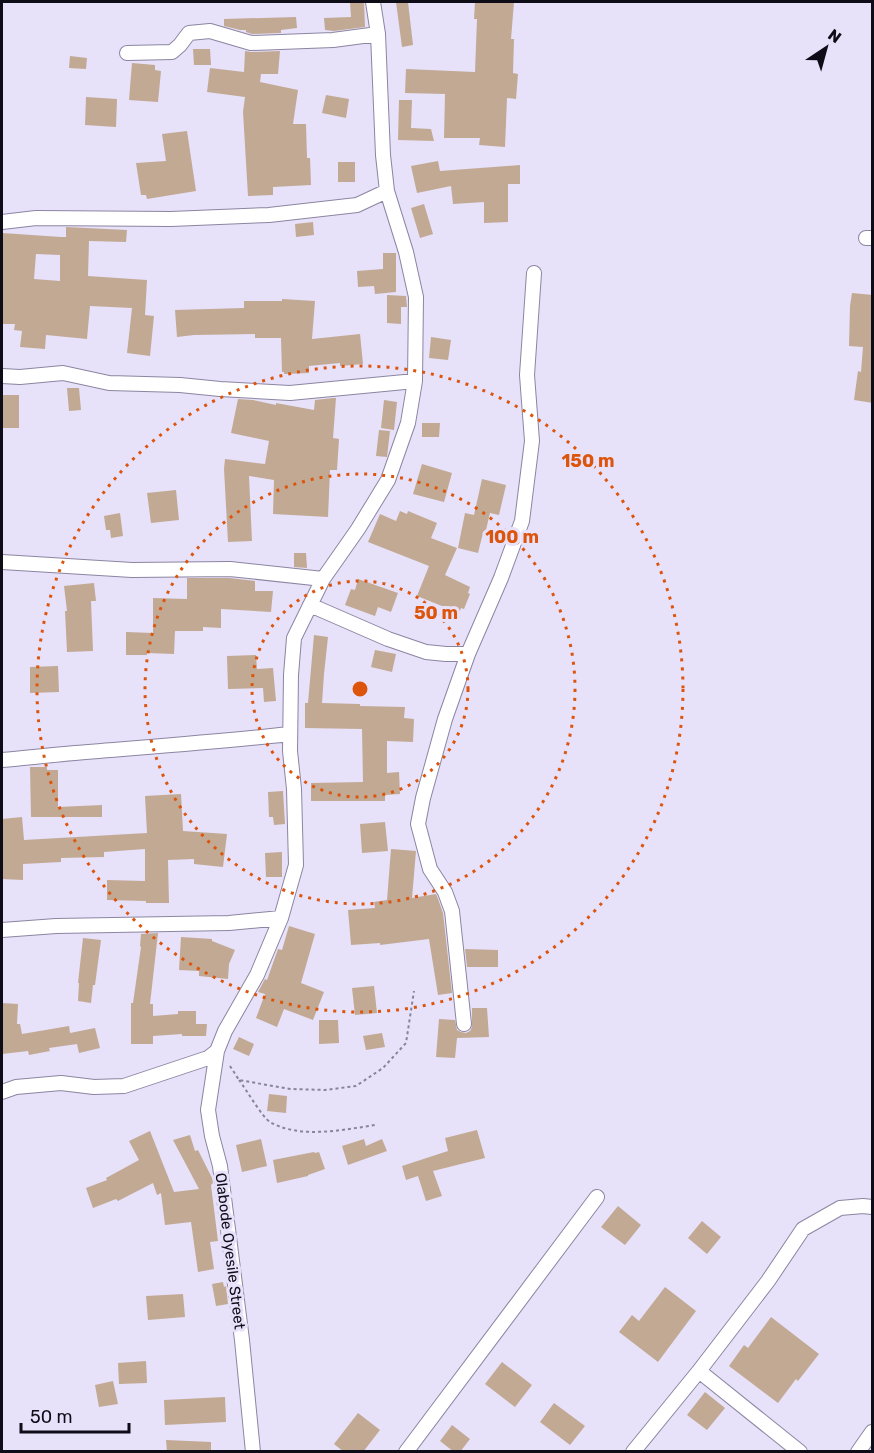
<svg xmlns="http://www.w3.org/2000/svg" width="874" height="1453" font-family="Rubik,sans-serif">
	<style>
		.building { fill: #c2a993; fill-rule: evenodd }
		.lines { fill: none; stroke-linecap: round; stroke-linejoin: round }
		.minor-casing { stroke: #8c85a1; stroke-width: 16 }
		.path { stroke: #898497; stroke-width: 2; stroke-dasharray: 3 3; stroke-linecap: butt }
		.minor { stroke: #fff; stroke-width: 14 }
		.ring { fill: none; stroke: #dd550c; stroke-width: 3; stroke-dasharray: 3 6 }
		.labels { text-anchor: middle; dominant-baseline: central; stroke-width: 6; stroke-linejoin: round; paint-order: stroke }
		.street-label { font-size: 15px; fill: #0e0c16; stroke: #e7e1fa }
		.centre { fill: #dd550c; stroke: #e7e1fa; stroke-width: 3 }
		.ring-label { font-size: 18px; text-anchor: middle; font-weight: bold; fill: #dd550c; stroke: #e7e1fa; stroke-width: 6; stroke-linejoin: round; paint-order: stroke }
	</style>
	<rect width="100%" height="100%" fill="#e7e1fa"/>
	<!-- building -->
	<path class="building" d="M350,2h14l1,25 -31,4 -9,-1 -1,-12 27,-1z
		M396,2h12l5,43 -11,2z
		M475,2h39l-3,37h3l-1,34 5,1 -2,25 -9,-1 -2,49 -26,-2 1,-7h-36l1,-44 -40,-1 1,-24 69,3 2,-53h-3z
		M296,17l1,11 -16,2v3l-29,1 -6,-2v-2h-6l-16,-4v-7z
		M193,49h17l1,16h-17z
		M245,51l6,1 29,-1 -2,23h-17l-1,8 38,8 -5,34h13l1,34h3l1,27 -38,2v8l-25,1 -5,-84 2,-15 -38,-5 3,-24 34,4z
		M70,56l17,2 -1,11 -17,-1z
		M132,63l23,2v5l6,1 -3,31 -29,-2z
		M326,95l23,4 -3,19 -24,-5z
		M86,97l31,2 -1,28 -31,-2z
		M399,100h13l-1,28 20,1 3,12 -36,-1z
		M187,131l9,60 -49,8 -1,-4h-5l-5,-32 30,-2 -4,-27z
		M438,161l2,10 80,-6v19h-12v38l-24,1v-21l-31,2 -2,-18 -34,7 -6,-27z
		M338,162h17v20h-17z
		M424,204l9,30 -13,4 -9,-30z
		M313,222l1,13 -18,2 -1,-13z
		M66,227l61,3 -1,12 -37,-1 -1,35 59,4 -2,35 9,1 -4,40 -23,-3 5,-45 -42,-2 -3,33 -41,-4 -1,14 -25,-2 2,-16 -8,-1 1,-6h-13v-91l59,4h5zM36,254l24,1v26l-26,-2z
		M383,253h13v39l-21,2 -1,-8 -16,1 -1,-16 26,-2z
		M852,293l21,2v108l-19,-3 4,-29 3,1 2,-25 -14,-1 1,-40z
		M387,295l19,1 1,11h-6v17l-14,-1z
		M282,299l33,2 -3,38 48,-5 3,30 -23,2v-3l-31,3v7l-25,1v-2h-2l-1,-34h-26v-4l-61,1 -17,2 -2,-27 69,-2v-7h38z
		M431,337l20,3 -3,20 -19,-2z
		M67,388h12l2,22 -12,1z
		M2,395h17v33h-17z
		M333,398h3l-3,40 6,1 -2,31h-7l-2,47 -55,-3 1,-34 -25,-4 3,65 -24,1 -4,-73 1,-10 40,5 4,-23 -38,-8 7,-34 15,1 23,5v-2l38,7 1,-10z
		M384,400l13,2 -3,28 -13,-2z
		M422,423h18l-1,14h-17z
		M379,430l11,1 -3,26 -11,-1z
		M422,464l30,9 -8,29 -31,-8z
		M482,479l24,6 -7,30 -9,-2 -5,21 -2,-1 -5,20 -20,-5 7,-35 9,2z
		M176,490l3,30 -28,3 -4,-30z
		M400,511l7,3 1,-3 29,12 -6,15 26,10 -12,27 25,12 -2,6 2,1 -6,15 -3,-1 -2,5 -42,-17 12,-30 -61,-24 12,-28 16,7z
		M120,513l3,23 -12,2 -1,-8h-4l-2,-14z
		M294,553h12l1,15 -13,-1z
		M187,578h43l25,3v10h18l-2,21 -50,-3v19l-18,-1v4h-28l-1,23 -27,-1v2h-21v-23l27,1v-35l34,1z
		M358,579l40,14 -7,19 -13,-5 -3,9 -30,-11 6,-16 4,1z
		M94,583l2,18h-5l2,50 -26,1 -2,-41h2l-3,-25z
		M314,635l14,2 -4,37 -2,29 38,1v2l45,1 -1,11 10,1 -1,23 -26,-1v32l12,-1 1,22 -15,1v6h-74v-18l52,-1 -1,-53 -57,-1v-25h3z
		M375,650l21,4 -4,18 -21,-5z
		M256,655l1,14 16,-1 3,33 -12,1 -1,-14 -35,1 -1,-33z
		M58,666l1,26 -29,1v-26z
		M30,767h17v3h11v37l44,-2v12h-71z
		M283,791l2,33 -11,1 -1,-8h-4l-1,-25z
		M181,794l2,37 44,3 -4,33 -29,-3v-5l-26,1 1,43h-23v-2l-39,-1v-20l38,1v-32l-41,3v5l-43,1v4l-38,2v16l-21,-1v-60l20,-2 2,23 123,-7 -2,-37z
		M385,822l3,29 -26,2 -2,-29z
		M391,849l25,2 -4,47 24,-4 1,2 6,17 9,80 -14,2 -9,-56 -49,6v-2l-29,2 -3,-35 27,-2 -1,-6 13,-2z
		M282,852v25h-16l-1,-24z
		M289,926l26,8 -14,49 23,9 -11,28 -29,-11 -7,18 -21,-9 9,-24 -7,-2 7,-13 2,1 11,-31 4,1z
		M158,933l-8,71h3v12l25,-2v-3h18v13h11l-1,12h-24v-2l-29,2v8h-22v-41h2l8,-56 -1,-1 1,-12z
		M181,937l31,2v2l23,9 -6,14 -1,15 -29,-3v-5l-20,-1z
		M83,938l18,2 -6,45h-2l-2,18 -13,-2 1,-18h-1z
		M465,949l33,1v17h-31z
		M374,986l3,27 -22,2 -3,-27z
		M2,1003l16,1 -1,20h3l2,10 47,-8 1,7 25,-5 5,20 -21,5 -2,-9 -28,4 1,3 -21,4 -1,-4 -26,3z
		M472,1008h15l2,29 -32,1 -2,20 -19,-1 3,-38 16,1 2,10 4,2 5,1 4,-2 2,-4z
		M319,1020h19l1,23 -20,1z
		M382,1033l3,14 -19,3 -3,-14z
		M239,1037l15,7 -5,12 -16,-7z
		M269,1094l18,2 -1,17 -19,-2z
		M477,1130l8,28 -52,13 9,25 -16,5 -8,-25 -12,4 -4,-14 46,-15 -3,-13z
		M150,1131l24,61 25,-3 -26,-49 17,-5 5,16 3,-1 14,28 1,5 -2,2 7,56 -8,1 4,27 -16,3 -7,-50 -26,3 -4,-32 -4,2 -4,-12 -35,18 -2,-2 -23,9 -7,-20 21,-8 -1,-2 33,-18 -10,-19z
		M261,1139l6,27 -25,6 -6,-27z
		M364,1139l2,7 16,-7 5,12 -39,14 -6,-19z
		M314,1152l1,1 4,-1 6,17 -17,6v1l-31,7 -4,-23z
		M618,1206l23,19 -16,20 -24,-18z
		M702,1221l19,16 -14,17 -19,-16z
		M223,1282l1,5 2,-1 2,18 -12,2 -4,-22z
		M665,1287l31,24 -38,51 -39,-30 13,-17 7,6z
		M183,1294l2,23 -37,3 -2,-24z
		M771,1317l48,37 -21,27 -2,-2 -18,24 -49,-37 15,-21 4,3z
		M146,1361l1,22 -28,1 -1,-21z
		M502,1362l30,23 -17,22 -30,-23z
		M113,1381l5,23 -19,3 -4,-22z
		M705,1392l20,16 -18,22 -20,-15z
		M225,1397l1,25 -61,3 -1,-25z
		M554,1403l31,23 -15,19 -30,-23z
		M358,1413l22,17 -17,22h-19l-10,-8z
		M452,1425l18,14 -10,13h-6l-14,-11z
		M166,1440l45,2v10h-44z"/>
	<g class="lines">
		<!-- minor casing -->
		<g class="minor-casing">
			<path id="minor" d="M127,53l45,-1 8,-7 9,-12 21,-2 41,12 82,-3 45,-6
				M2,222l34,-4 135,1 98,-4 88,-10 30,-14
				M866,238h6
				M2,376l18,1 43,-4 46,10 71,2 40,4 70,4 125,-12
				M2,562l130,8 98,-1 93,10
				M310,605l78,34 38,13 20,2h22
				M2,760c24,-2 48,-5 73,-7 71,-6 143,-11 215,-19
				M2,930l54,-4 173,-3 52,-5
				M464,1024l-12,-113 -7,-19 -15,-23 -12,-45 5,-26 22,-79 23,-65 33,-76 21,-57 10,-80 -5,-66 7,-102
				M217,1051l-9,59 4,26 8,30 22,174 11,112
				M2,1092l14,-5 45,-4 33,4 30,-1 84,-28 9,-7 8,-20 32,-56 24,-57 15,-53 -2,-76 -4,-38 1,-76 3,-37 29,-59 35,-50 30,-49 20,-57 7,-42 1,-84 -10,-45 -19,-61 -4,-36 -5,-121 -5,-32
				M699,1371l101,81
				M406,1452l191,-255
				M633,1452l66,-81 69,-90 35,-52 37,-21 23,-2 9,1
				M858,1452l14,-20"/>
		</g>
		<!-- path -->
		<path class="path" d="M230,1066l9,14 51,9 35,1 31,-4 27,-18 23,-25 8,-52
			M239,1080c7,9 23,37 31,42 29,17 73,8 105,3"/>
		<!-- minor -->
		<use href="#minor" class="minor"/>
	</g>
	<!-- distance rings -->
	<g class="ring">
		<circle cx="360" cy="689" r="108"/>
		<circle cx="360" cy="689" r="215"/>
		<circle cx="360" cy="689" r="323"/>
	</g>
	<g class="labels">
		<!-- street labels -->
		<g class="street-label">
			<text transform="translate(230 1251) rotate(83)">Olabode Oyesile Street</text>
		</g>
	</g>
	<circle cx="360" cy="689" r="9" class="centre"/>
	<g class="ring-label">
		<text x="588" y="467">150 m</text>
		<text x="512" y="543">100 m</text>
		<text x="436" y="619">50 m</text>
	</g>
	<!-- border -->
	<rect width="874" height="1453" fill="none" stroke="#0e0c16" stroke-width="6"/>
	<!-- north arrow -->
	<g transform="translate(826 48) rotate(36)" stroke="#e7e1fa" stroke-width="4.5" paint-order="stroke">
	<path d="M0-4.5L10 22L0 15L-10 22Z" fill="#0e0c16"/>
	<text y="-9" font-size="16" font-weight="bold" text-anchor="middle" fill="#0e0c16">N</text>
	</g>
	<!-- scale -->
	<path d="M21 1423v9h108v-9" fill="none" stroke="#0e0c16" stroke-width="3"/>
	<text x="30" y="1423" font-size="18" fill="#0e0c16" stroke="#e7e1fa" stroke-width="4.5" paint-order="stroke">50 m</text>
</svg>
